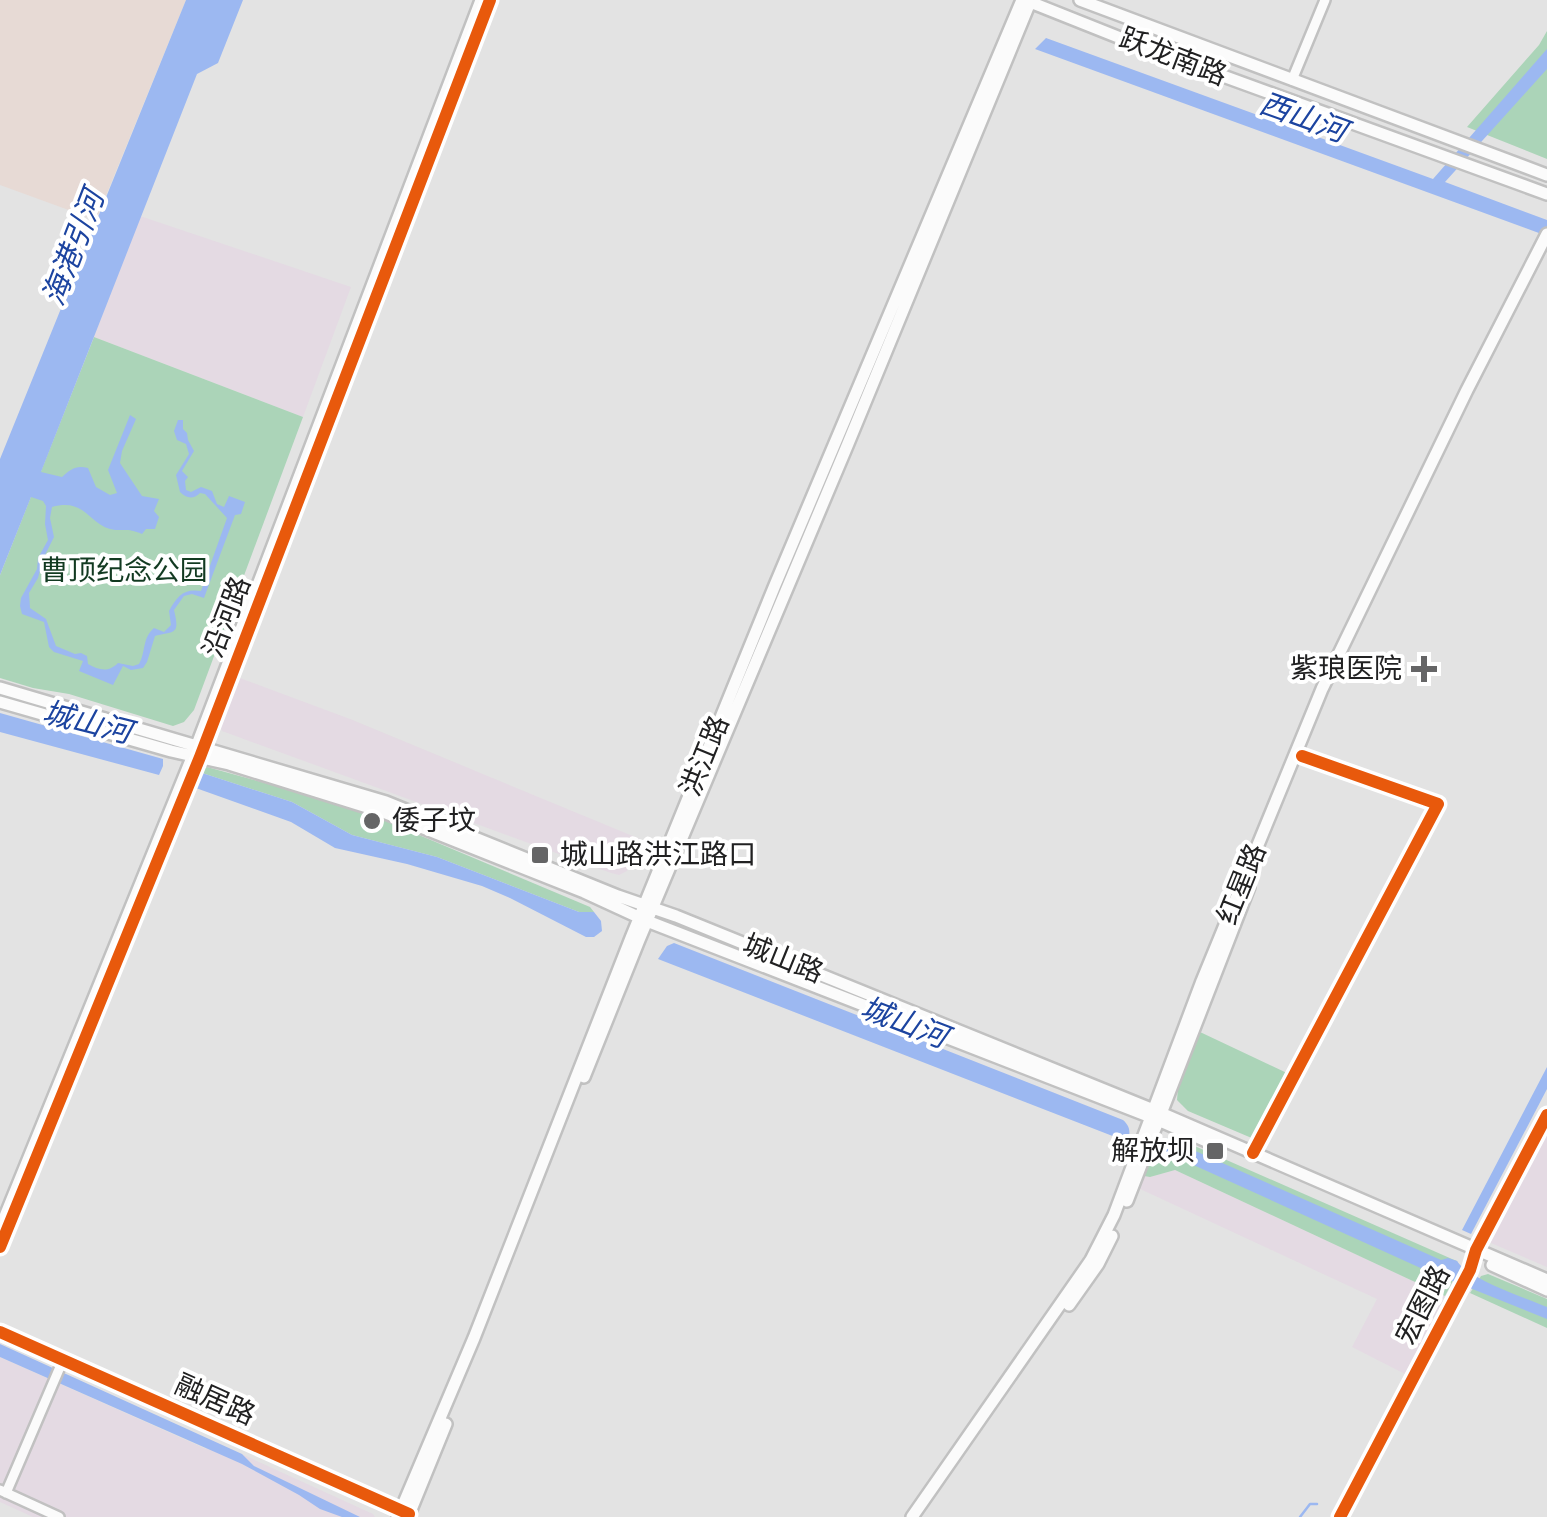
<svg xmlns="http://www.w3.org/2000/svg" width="1547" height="1517" font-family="'Source Sans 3','Noto Sans SC',sans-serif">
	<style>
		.commercial { fill: #e4dae3 }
		.industrial { fill: #e7dad5 }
		.green { fill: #abd4b8 }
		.water { fill: #9cb8f1 }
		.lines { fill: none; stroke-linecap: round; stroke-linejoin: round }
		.stream { stroke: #9cb8f1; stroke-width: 2.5 }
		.minor-casing { stroke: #c1c1c1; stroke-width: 14 }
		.major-casing { stroke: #c1c1c1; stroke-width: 16 }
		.minor { stroke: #fbfbfb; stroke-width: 9 }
		.major { stroke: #fbfbfb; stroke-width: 11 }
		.cycleway-casing { stroke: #fff; stroke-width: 19 }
		.cycleway { stroke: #e8590c; stroke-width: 12 }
		.poi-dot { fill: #656566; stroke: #fff; stroke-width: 4 }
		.labels { text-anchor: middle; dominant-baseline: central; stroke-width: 8; stroke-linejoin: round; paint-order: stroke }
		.street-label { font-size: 28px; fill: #212122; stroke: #fff }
		.park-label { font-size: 28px; fill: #123a21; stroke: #fff }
		.poi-label { font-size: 28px; fill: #212122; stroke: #fff; text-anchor: end }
		.water-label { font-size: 30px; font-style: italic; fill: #1c44a0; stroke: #fff }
	</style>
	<rect width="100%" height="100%" fill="#e3e3e3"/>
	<!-- commercial -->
	<path class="commercial" d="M140,216l211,71 -48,130 -209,-80z
		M237,677l113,42 290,120 -13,32 -8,4 -8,-2 -389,-142 -3,-9z
		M1547,1130v137l-56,-24 -2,-5z
		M1175,1170l270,126 -40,78 -53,-27 25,-48 -239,-111 6,-12 6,1z
		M0,1357l206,92 5,-9 162,74 2,3h-342l-33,-15z"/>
	<!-- industrial -->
	<path class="industrial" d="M0,0h186l-90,220 -96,-35z"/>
	<!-- green -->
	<path class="green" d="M1547,31v128l-80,-32 72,-82z
		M94,337l209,80 -109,293 -10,12 -11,4 -104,-32 -36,-6 -33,-10v-103z
		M207,767l116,32 53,18 214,90 4,5h-15l-142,-55 -85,-22 -60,-33 -93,-30z
		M1200,1032l89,42 -35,65 -66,-28 -11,-11 1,-12z
		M1166,1138l15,2 271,119 5,2 3,6 -15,29 -270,-126 -25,7 -6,-1 17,-37z
		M1488,1274l59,25v29l-77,-35 11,-17z"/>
	<!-- water -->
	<path class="water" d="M186,0h57l-25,63 -21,11 -156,398 21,5c9,-8 14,-12 26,-9l8,19 14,8 7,-2 -9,-23 22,-55 6,4 -14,32 -2,12 22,33 17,3 -5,12 5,6 -4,12h-9l-4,5c-16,-7 -19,-2 -32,-5 -22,-6 -25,-31 -58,-22l-2,11 4,19 -11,22 -5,19 -9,15 1,15 16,11 10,27 19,8 6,-1 6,3 1,8c11,6 20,9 30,-1l15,3 6,-2c7,-12 3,-26 15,-36l10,4 7,-7 -2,-14c8,-15 15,-23 32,-20l26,-73 -22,-24 -5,-1c-7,7 -14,5 -20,-1l-4,-17 13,-21 -3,-10 -9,-4 -3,-9 4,-11h5v9l4,4 1,7 6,11 -12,20 6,6 -3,4 1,9 5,2 10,-5 11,4 5,13 7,3 5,-11 16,6 -4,12 -6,1 -31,83 -12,-4 -8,2 -10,14c6,25 1,21 -19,26l-8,26 -4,6 -12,2 -8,-4 -10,19 -34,-14 4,-10 -29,-9 -5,-5 -5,-25 -22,-8 -2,-8 1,-8 16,-29 1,-11 10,-18 -3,-16 1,-18 -3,-5 -12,-4 -31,78v-116z
		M1046,38l387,141 114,-130v20l-102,113 102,38v16l-512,-187z
		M0,713l163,46v7l-4,9 -159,-43z
		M199,772l93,30 60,33 85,22 142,55h15l7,9 1,10 -8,6h-8l-76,-39 -28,-12 -75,-22 -72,-16 -44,-26 -98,-35z
		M674,943l449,177c8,7 7,13 5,22l-470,-183 9,-13z
		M1547,1067v22l-76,145 -9,-4z
		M1166,1138l275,122 7,-2 9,3c11,18 69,37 90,46v12l-97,-39 -4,2 -10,-7 -269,-122 -10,-9 4,-5z
		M0,1344l242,110 12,12 106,51h-18l-22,-8 -21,-14 -57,-31 -242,-107z"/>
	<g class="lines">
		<!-- stream -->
		<path class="stream" d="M1300,1517l10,-13h7"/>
		<!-- minor casing -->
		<g class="minor-casing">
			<path id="minor" d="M1292,80l33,-80
				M1253,1153l185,-349 -136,-48
				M0,1226l192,-471 288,-755
				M0,1247l200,-490 290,-757
				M0,1332l402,180
				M0,1490l59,27
				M6,1493l57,-133
				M1340,1517l130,-247 6,-20 71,-135"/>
		</g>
		<!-- major casing -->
		<g class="major-casing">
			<path id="major" d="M1025,0l113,45 409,149
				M1080,0l467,175
				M0,688l386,114 232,94 58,20 485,197 386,167
				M0,702l171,49 58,13 154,48 201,80 63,29 504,196 62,27
				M584,1077l55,-137 208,-494 184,-446
				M1127,1201l122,-314
				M1492,1265l55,25
				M1069,1305l29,-41 14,-28
				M398,1517l76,-179 157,-400 144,-353 247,-585
				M408,1517l38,-93
				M912,1517l179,-257 23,-45 88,-234 120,-292 145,-299 80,-156"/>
		</g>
		<!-- minor -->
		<use href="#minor" class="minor"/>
		<!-- major -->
		<use href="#major" class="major"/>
		<!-- cycleway casing -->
		<g class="cycleway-casing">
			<path id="cycleway" d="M1253,1153l185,-349 -136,-48
				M0,1247l200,-490 290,-757
				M0,1332l409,182
				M1340,1517l130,-247 6,-20 71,-135"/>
		</g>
		<!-- cycleway -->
		<use href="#cycleway" class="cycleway"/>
	</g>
	<!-- markers -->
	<g class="poi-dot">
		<path d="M1419 654h10v10h10v10h-10v10h-10v-10h-10v-10h10z"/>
		<circle cx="372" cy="821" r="10"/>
		<rect x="530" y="845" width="20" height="20" rx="5"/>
		<rect x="1205" y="1141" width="20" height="20" rx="5"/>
	</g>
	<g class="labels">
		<!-- street labels -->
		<g class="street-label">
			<text transform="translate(1173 57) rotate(21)">跃龙南路</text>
			<text transform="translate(227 617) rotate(-69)">沿河路</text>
			<text transform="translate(705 756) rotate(-68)">洪江路</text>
			<text transform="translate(1242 884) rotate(-68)">红星路</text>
			<text transform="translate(783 959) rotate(22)">城山路</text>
			<text transform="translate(1423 1305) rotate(-63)">宏图路</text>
			<text transform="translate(215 1400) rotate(24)">融居路</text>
		</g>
		<!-- park labels -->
		<g class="park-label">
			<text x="124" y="571">曹顶纪念公园</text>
		</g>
		<!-- poi labels -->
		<g class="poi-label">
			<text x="1402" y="669">紫琅医院</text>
			<text x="392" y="821" text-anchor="start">倭子坟</text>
			<text x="560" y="855" text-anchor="start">城山路洪江路口</text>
			<text x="1195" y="1151">解放坝</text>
		</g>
		<!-- water labels -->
		<g class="water-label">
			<text transform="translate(1303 118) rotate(20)">西山河</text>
			<text transform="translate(74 248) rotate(-69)">海港引河</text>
			<text transform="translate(87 723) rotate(14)">城山河</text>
			<text transform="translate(904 1023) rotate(21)">城山河</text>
		</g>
	</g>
</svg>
